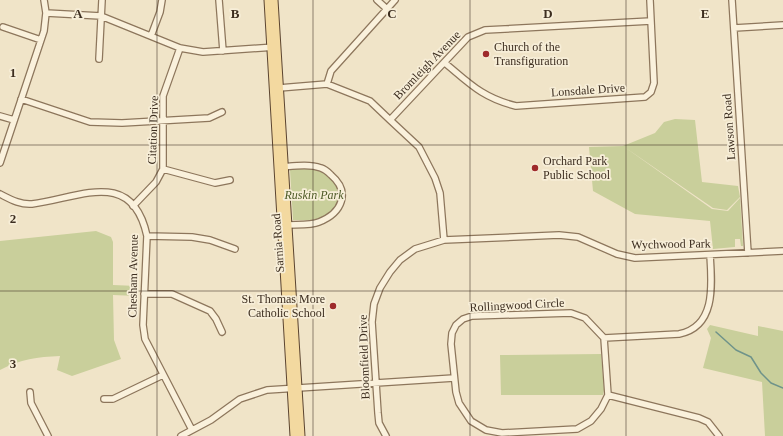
<svg xmlns="http://www.w3.org/2000/svg" width="783" height="436" font-family="'Times New Roman',serif">
	<style>
		.green { fill: #c9cf9b }
		.lines { fill: none; stroke-linecap: round; stroke-linejoin: round }
		.stream { stroke: #6f938a; stroke-width: 1.5 }
		.minor-casing { stroke: #8d765c; stroke-width: 8 }
		.major-casing { stroke: #5b4430; stroke-width: 9 }
		.minor { stroke: #faf1dc; stroke-width: 5.5 }
		.major { stroke: #f3d9a0; stroke-width: 7 }
		.grid { fill: none; stroke: #3d2e20; stroke-width: 1; stroke-opacity: 0.55 }
		.poi-dot { fill: #9e2a2b; stroke: #f7eed8; stroke-width: 1.5 }
		.labels { text-anchor: middle; dominant-baseline: central; stroke-width: 3.5; stroke-linejoin: round; paint-order: stroke }
		.poi-label { font-size: 12px; fill: #3d2e20; stroke: #f7eed8; text-anchor: start }
		.street-label { font-size: 12px; fill: #3d2e20; stroke: #f7eed8 }
		.park-label { font-size: 12px; font-style: italic; fill: #4d5a26; stroke: #f7eed8 }
		.grid-label { font-size: 13px; text-anchor: middle; font-weight: bold; fill: #3d2e20; stroke: #f7eed8; stroke-width: 3.5; stroke-linejoin: round; paint-order: stroke }
	</style>
	<rect width="100%" height="100%" fill="#f0e4c8"/>
	<!-- green -->
	<path class="green" d="M675,119l20,1 7,62 36,4 2,11 -13,13 -14,-2 -90,-62 32,-13 9,-11z
		M623,146l89,63 16,2 12,-13 3,48h-2l-1,-7h-5v8l-22,2 -3,-28 -75,-7 -42,-23 -4,-44z
		M299,168c5,0 10,-1 15,0 6,1 10,4 14,8 19,14 14,33 -8,42 -7,3 -19,2 -27,2l-3,-50z
		M96,231l15,6 2,5v43l24,1v10l-24,-1 1,45 7,19 -49,17 -15,-6 3,-14c-23,1 -39,3 -60,14v-129z
		M710,325l48,11v-10l25,5v105h-18l-3,-54 -59,-14 8,-30 -4,-9z
		M601,354l3,36 -1,5h-102l-1,-40z"/>
	<g class="lines">
		<!-- stream -->
		<path class="stream" d="M716,332l20,18 15,7 10,16 10,10 12,5"/>
		<!-- minor casing -->
		<g class="minor-casing">
			<path id="minor" d="M219,0l4,51
				M377,0l10,9
				M732,0l16,253
				M46,13l55,3 79,32 23,4 72,-5
				M3,27l38,13
				M734,28l49,-3
				M151,36l9,-24 2,-12
				M99,59l3,-59
				M445,63c25,21 38,35 71,43l129,-9 6,-5 3,-9 -4,-83
				M327,84l4,-13 64,-71
				M279,88l48,-4 43,17 20,19 29,27 16,31 5,15 4,47
				M21,99l69,23 32,1 87,-5 13,-6
				M0,116l14,4
				M390,120l78,-83 17,-7 166,-9
				M0,163l44,-132 2,-18 -2,-13
				M281,167c14,-1 28,-3 40,1 4,1 7,4 10,7 20,17 11,38 -12,47 -9,4 -24,2 -34,3
				M163,169l52,14 15,-3
				M0,194c10,5 20,11 32,10 45,-5 100,-38 115,32l-4,89 2,14 47,91
				M133,206l23,-24 7,-13v-73l17,-48
				M147,236l45,1 18,3 25,9
				M144,294h28l38,17 6,8 6,13
				M571,313l14,5 19,20 4,57 -7,14 -10,12 -14,8 -75,4 -16,-3 -15,-9 -12,-18 -3,-11 -5,-48 1,-11 4,-8 7,-6 9,-3z
				M604,338l75,-4c37,-7 33,-49 31,-79
				M30,392l1,11 17,33
				M608,395l91,23 9,4 11,14
				M104,399h9l50,-24
				M181,436l30,-16 29,-21 27,-9 187,-12
				M386,436l-7,-13 -1,-10 -6,-91 2,-18 6,-16 10,-16 10,-12 15,-11 29,-9 115,-5 19,2 39,17 18,4 148,-7"/>
		</g>
		<!-- major casing -->
		<g class="major-casing">
			<path id="major" d="M268,0l26,436
				M274,0l27,436"/>
		</g>
		<!-- minor -->
		<use href="#minor" class="minor"/>
		<!-- major -->
		<use href="#major" class="major"/>
	</g>
	<!-- grid -->
	<path class="grid" d="M157,0v436M313,0v436M470,0v436M626,0v436M0,145h783M0,291h783"/>
	<!-- markers -->
	<g class="poi-dot">
		<circle cx="486" cy="54" r="4"/>
		<circle cx="535" cy="168" r="4"/>
		<circle cx="333" cy="306" r="4"/>
	</g>
	<g class="labels">
		<!-- poi labels -->
		<g class="poi-label">
			<text x="494" y="47">Church of the<tspan x="494" dy="14">Transfiguration</tspan></text>
			<text x="543" y="161">Orchard Park<tspan x="543" dy="14">Public School</tspan></text>
			<text x="325" y="299" text-anchor="end">St. Thomas More<tspan x="325" dy="14">Catholic School</tspan></text>
		</g>
		<!-- street labels -->
		<g class="street-label">
			<text transform="translate(427 65) rotate(-46)">Bromleigh Avenue</text>
			<text transform="translate(588 90) rotate(-4)">Lonsdale Drive</text>
			<text transform="translate(729 127) rotate(-94)">Lawson Road</text>
			<text transform="translate(153 130) rotate(-88)">Citation Drive</text>
			<text transform="translate(278 243) rotate(-94)">Sarnia Road</text>
			<text transform="translate(671 244) rotate(-1)">Wychwood Park</text>
			<text transform="translate(133 276) rotate(-89)">Chesham Avenue</text>
			<text transform="translate(517 305) rotate(-3)">Rollingwood Circle</text>
			<text transform="translate(364 357) rotate(-92)">Bloomfield Drive</text>
		</g>
		<!-- park labels -->
		<g class="park-label">
			<text x="314" y="195">Ruskin Park</text>
		</g>
	</g>
	<g class="grid-label">
		<text x="78" y="18">A</text>
		<text x="235" y="18">B</text>
		<text x="392" y="18">C</text>
		<text x="548" y="18">D</text>
		<text x="705" y="18">E</text>
		<text x="13" y="77">1</text>
		<text x="13" y="223">2</text>
		<text x="13" y="368">3</text>
	</g>
</svg>
